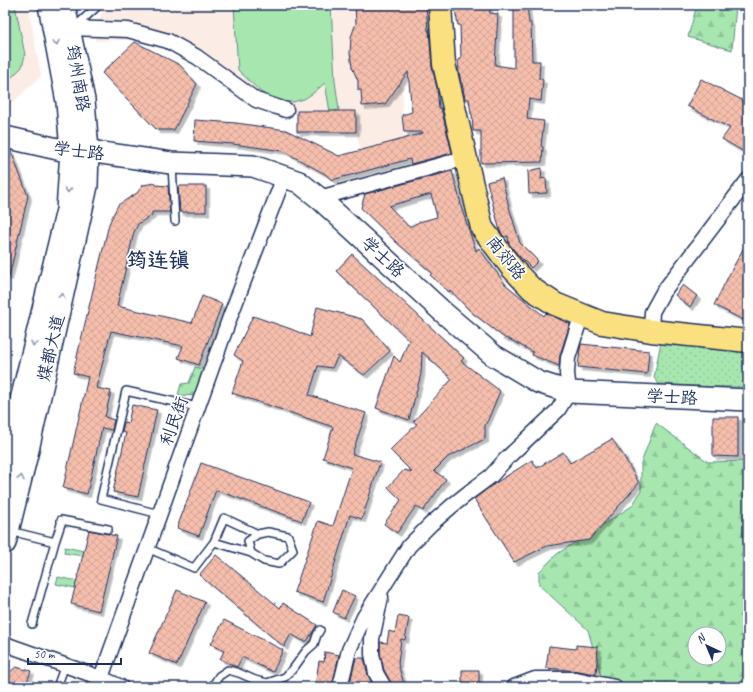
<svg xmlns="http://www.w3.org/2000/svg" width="753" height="692" font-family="Caveat,'LXGW WenKai TC',sans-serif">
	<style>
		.built { fill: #fcece6 }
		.green { fill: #a7e7af; stroke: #618b86 }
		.forest { fill: url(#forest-firs); stroke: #618b86; fill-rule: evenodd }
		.park { fill: url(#park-dots); stroke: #618b86 }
		.building { fill: url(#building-cross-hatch); stroke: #1b2f5e; fill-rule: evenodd; filter: url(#shadow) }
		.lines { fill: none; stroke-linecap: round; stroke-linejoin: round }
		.service-casing { stroke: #1b2f5e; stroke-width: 10 }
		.minor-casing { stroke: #1b2f5e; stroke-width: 17 }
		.secondary-casing { stroke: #1b2f5e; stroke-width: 24 }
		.primary-casing { stroke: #1b2f5e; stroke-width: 25 }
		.service { stroke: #fff; stroke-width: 7 }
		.minor { stroke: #fff; stroke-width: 14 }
		.secondary { stroke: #fff; stroke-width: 21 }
		.primary { stroke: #fbe080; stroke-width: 22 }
		.oneway { stroke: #8d97ae }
		.labels { text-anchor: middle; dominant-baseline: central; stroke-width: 3.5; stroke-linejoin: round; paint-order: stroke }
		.street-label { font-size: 17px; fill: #1b2f5e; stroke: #fff }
		.district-label { font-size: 21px; font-weight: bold; fill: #1b2f5e; stroke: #fff }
	</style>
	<defs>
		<pattern id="forest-firs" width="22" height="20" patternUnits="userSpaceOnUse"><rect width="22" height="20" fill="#a7e7af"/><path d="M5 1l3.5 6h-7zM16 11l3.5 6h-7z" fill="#8fc699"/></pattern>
		<pattern id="park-dots" width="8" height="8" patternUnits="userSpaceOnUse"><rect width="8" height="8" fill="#a7e7af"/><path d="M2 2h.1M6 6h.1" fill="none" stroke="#8fc699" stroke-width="1.8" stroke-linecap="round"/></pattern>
		<pattern id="building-cross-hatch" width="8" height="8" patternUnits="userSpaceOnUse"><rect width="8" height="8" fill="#f6beac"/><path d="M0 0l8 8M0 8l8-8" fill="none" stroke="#d2a496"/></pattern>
		<filter id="shadow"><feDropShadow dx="3.5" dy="3.5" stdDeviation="0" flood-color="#0004"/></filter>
	</defs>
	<rect width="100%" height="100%" fill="#fff"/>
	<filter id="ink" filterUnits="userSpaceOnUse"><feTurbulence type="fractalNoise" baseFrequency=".025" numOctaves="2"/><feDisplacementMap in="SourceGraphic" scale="8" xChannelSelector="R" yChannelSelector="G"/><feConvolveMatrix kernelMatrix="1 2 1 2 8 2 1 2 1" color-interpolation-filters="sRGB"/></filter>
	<g filter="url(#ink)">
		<!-- built -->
		<path class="built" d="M5,5h23l13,71 -31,29 -5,7z
			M103,5h18l10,2 1,-2h270l1,55 -1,55 3,24 -44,11 -5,-18 -59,-21 -23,2 -91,-58 -37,-16 -51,2z"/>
		<!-- green -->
		<path class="green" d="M5,5h10l10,50 -3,12 -13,13 -4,2z
			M234,5h97l4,76 4,29 -9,2 -5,-29 -13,11 -8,5 -11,3 -15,-1 -16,-8 -24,-23z
			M65,547l19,4 -1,5 -19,-3z
			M58,577l19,4 -2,7 -19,-4z"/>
		<!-- forest -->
		<path class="forest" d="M697,5h39l-4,45 -44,-13z
			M195,367l11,3 -9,26 -19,-1 3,-11 8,-1z
			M656,423l52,39 40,-1v226h-144l-16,-57 -49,-45v-13l18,-18 75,-48 9,-15v-28zM695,634h24v24h-24z"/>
		<!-- park -->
		<path class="park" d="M662,336l86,15v36h-34l-55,-3 -5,-6z"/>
		<!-- building -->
		<path class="building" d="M355,5h71l2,26h1l3,36 5,21 2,20h2l11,45 -41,11 -1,-5 -78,21 -7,-6 -42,-23 -50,-7 -39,-3 1,-21 41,3 50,7 53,26 57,-15 27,-8v-1h-19l-2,-17 10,-3 -4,-40 -23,32 -23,2 -1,-16h-3v-9l-6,-14 -2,-14 1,-16 5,-14z
			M454,5h34l2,8 8,1 -3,51 19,3v-63h13l2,18h2l1,38h8l-1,18 4,1 -2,21 -12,-2 -2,20 17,2 -3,25 2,1 -1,15 -61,1v-32h-8l-1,-17h-1l-2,-15h-4l-3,-16h-1l-2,-11 -1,-12 3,-1 -1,-34h-2z
			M135,42l45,23 17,19 -23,46h-17l-55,-57z
			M701,79l47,24v43l-4,6 -22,-13 8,-11 -43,-22z
			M297,111h59v21h-59z
			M5,149l6,2 17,45 -19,81 -4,-1z
			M542,168l-1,11 5,-1 1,15 -18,1 -1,-23z
			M452,171l9,33h-1l16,47 3,-3 26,36 39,32 2,-3 24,11 -10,31 -1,11 -27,-11 1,-3 -26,-14 -1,1 -36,-28 -20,-21 -1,2 -19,-17 2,-2 -36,-31 -35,-34 4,-14zM431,194l6,23 -18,5 -10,5 -20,-21z
			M502,178l7,29 11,36 18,18 -7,7 -12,-12 -10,-12 -1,-8 -4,1 -4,-6 -13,-49z
			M155,183l1,2 12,1 2,26h-18v3l-14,9 -4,8 -17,74 75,17 10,-27 20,8 -23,61 -21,-7 5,-12 -72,-15 -15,57 15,3 -6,26 9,3 -2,10 -10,-2 -15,66 -24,-6 25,-111 -15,-4 36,-149 4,-9 5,-10 19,-12 6,-8z
			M178,186h28v26h-26z
			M748,240v70l-5,10 -29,-15 17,-34z
			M352,254l112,104 -3,3 39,30 -12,29 -3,5v14l-37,18 -14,14 12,8 -23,32 -7,-5 -19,27 -13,-9 17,-24 -13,-13 16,-17 8,2 -22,-22 27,-26 -4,-2 39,-43 -30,-27 -1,22 -12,46 -33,-12 18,-52 6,6 9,-22 -73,-69z
			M683,285l14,11 -7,11 -15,-12z
			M317,307l45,12 28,32 -26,24 -26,-19 -6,12 -14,-2 -9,29 57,18 -14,41 28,8 -18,57 -12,-4 -27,87 -29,-10 24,-71 15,5 19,-58 -29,-10 10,-31 -101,-34 11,-32 -9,-6 19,-39 38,13 19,8z
			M581,344l68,7 -2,23 -69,-7 2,-18z
			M132,405l25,5 -19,87 -25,-5 13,-59 -4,-1 2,-10 4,1z
			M713,417h25v40l-25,-1z
			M612,439l11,16 16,28 -50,57 -42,6 -33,16 -40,-63 20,-15 38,-24 5,8 26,-16 7,11z
			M201,463l108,39 -7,19 -86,-31 -17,46 -22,-8z
			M89,530l28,6 -18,75 -28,-7z
			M216,555l64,53 3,-5 34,22 -10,16h-4l-12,-7 -7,13 -85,-72z
			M177,590l28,12 -28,63 -28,-12z
			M342,590l13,6 -11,22 -11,-6z
			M398,616l11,2 -4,22 -4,-1 -3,25 7,23h-13l-1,-4 -7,-13 -4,-17v-11l7,1 2,-12 6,2z
			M224,620l59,30 -10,22 -31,-15 -5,10 -17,-8 4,-8 -13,-7z
			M576,645l22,2 -2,27 -18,-3 -32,-3 3,-22 27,3z
			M325,652l14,3 -7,32h-17l4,-26 5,1z
			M356,658h8l4,17 6,12h-25z
			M16,667l15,4 -6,16h-20v-11z
			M462,670h17v17h-17z"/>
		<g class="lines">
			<!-- service casing -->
			<g class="service-casing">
				<path id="service" d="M73,26l6,-3 20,-18
					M172,165l3,56
					M159,514l-58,-15 25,-108 71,16
					M10,531l45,11 -23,82
					M55,542l6,-18v-4l47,9
					M214,542l37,11
					M147,548l47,20 20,-26 10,-24 34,16 10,-2 20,4 5,14 -14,14 -15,-3 -13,-8 -3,-12 10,-7
					M57,687l8,-22
					M212,687l7,-11 9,-6 11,3 16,7 12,3 18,-6 8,-8 13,-18 8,-7 3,-9 3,-5"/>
			</g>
			<!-- minor casing -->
			<g class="minor-casing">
				<path id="minor" d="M69,28l59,2 40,11 29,16 59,43 30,10
					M319,198l147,-40
					M651,331l1,-19 11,-20 85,-112
					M381,597l-9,42v15l4,19 8,14
					M5,644l96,34 20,9
					M101,678l129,-361 54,-140
					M340,687l9,-37 15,-33 45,-71 22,-22 22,-19 19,-15 19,-14 15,-17 52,-49 11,-18 -2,-19 1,-15 9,-29 5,-14
					M514,687l21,-8h41l39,8"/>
			</g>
			<!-- secondary casing -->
			<g class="secondary-casing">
				<path id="secondary" d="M5,137l57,13 26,1 83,12 82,3 46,16 20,16 125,115 49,42 45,27 31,10 179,8
					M5,466l62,-256 4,-59 -4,-49 -18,-97
					M5,543l23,-93 59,-264 1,-35 -4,-51 -20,-95"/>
			</g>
			<!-- primary casing -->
			<g class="primary-casing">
				<path id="primary" d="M440,5l4,59 38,164 30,40 20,21 23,15 27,11 20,8 49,8 97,10"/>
			</g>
			<!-- service -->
			<use href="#service" class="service"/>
			<!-- minor -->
			<use href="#minor" class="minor"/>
			<!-- secondary -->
			<use href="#secondary" class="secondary"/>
			<!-- primary -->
			<use href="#primary" class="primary"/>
		</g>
		<!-- one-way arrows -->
		<defs><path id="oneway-chevron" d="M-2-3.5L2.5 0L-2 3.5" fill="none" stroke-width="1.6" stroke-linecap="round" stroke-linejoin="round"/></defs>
		<g class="oneway">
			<use href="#oneway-chevron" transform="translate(56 43) rotate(79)"/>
			<use href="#oneway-chevron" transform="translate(68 190) rotate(94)"/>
			<use href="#oneway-chevron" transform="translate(62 296) rotate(-77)"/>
			<use href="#oneway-chevron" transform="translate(34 344) rotate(104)"/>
			<use href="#oneway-chevron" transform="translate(21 478) rotate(-77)"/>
		</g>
	</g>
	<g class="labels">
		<!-- street labels -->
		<g class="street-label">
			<text transform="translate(78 78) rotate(80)">筠州南路</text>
			<text transform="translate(79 151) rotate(7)">学士路</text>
			<text transform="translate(383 257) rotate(43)">学士路</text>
			<text transform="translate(506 258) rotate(51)">南郊路</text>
			<text transform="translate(51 348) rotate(-77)">煤都大道</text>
			<text transform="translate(672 397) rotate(3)">学士路</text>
			<text transform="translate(174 421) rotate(-70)">利民街</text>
		</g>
		<!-- district labels -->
		<g class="district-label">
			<text x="158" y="260">筠连镇</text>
		</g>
	</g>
	<!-- margin -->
	<rect width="753" height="692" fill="none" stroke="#fff" stroke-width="20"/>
	<rect x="10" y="10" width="733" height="672" fill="none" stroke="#1b2f5e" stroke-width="1.5" filter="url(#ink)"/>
	<!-- north arrow -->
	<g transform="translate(707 646) rotate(316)"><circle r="19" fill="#ffffff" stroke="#a4acbf"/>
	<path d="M0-3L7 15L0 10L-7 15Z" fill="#1b2f5e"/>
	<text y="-6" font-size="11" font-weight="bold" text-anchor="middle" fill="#1b2f5e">N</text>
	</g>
	<!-- scale -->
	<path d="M28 658v6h93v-6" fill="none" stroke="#1b2f5e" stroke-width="2"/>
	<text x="34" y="658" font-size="12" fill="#1b2f5e" stroke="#ffffff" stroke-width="3" paint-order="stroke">50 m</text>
</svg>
